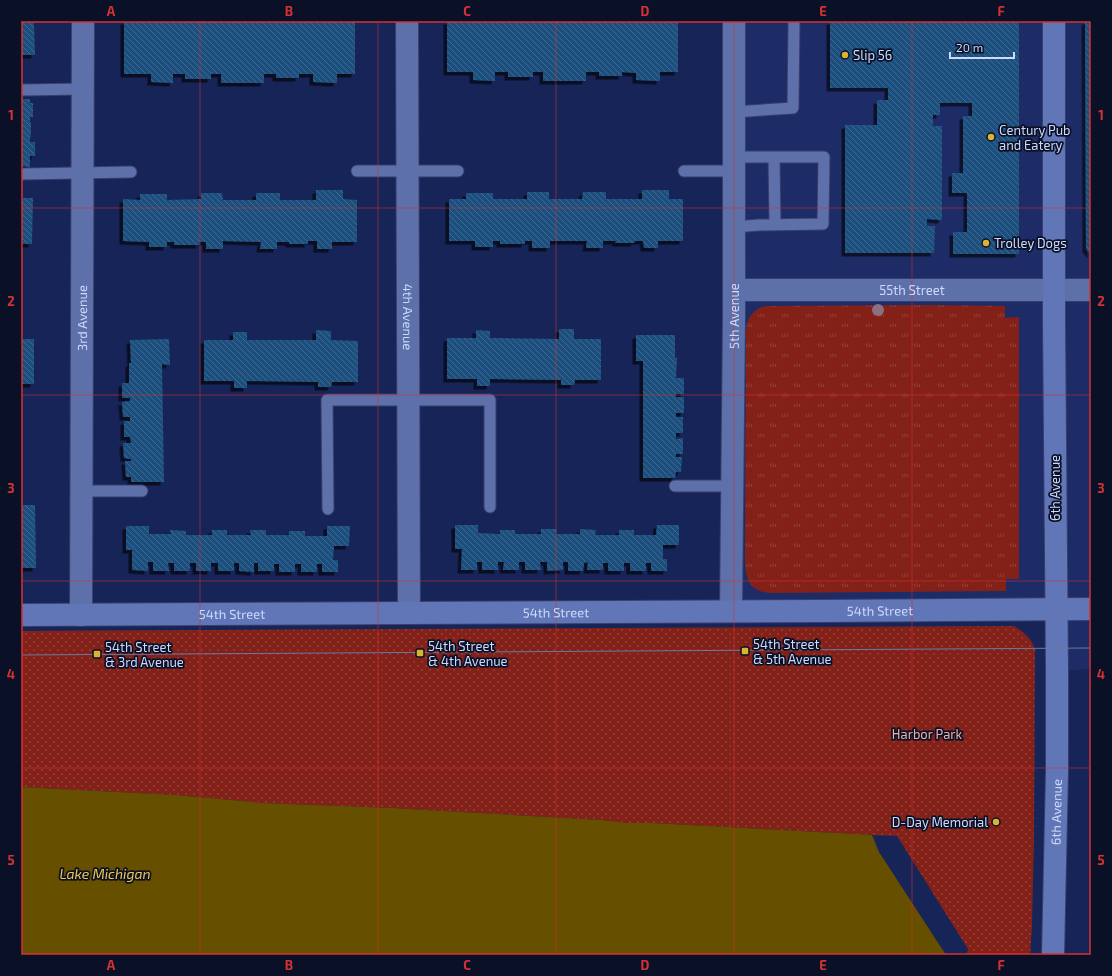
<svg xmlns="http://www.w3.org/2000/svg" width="1112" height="976" font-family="'Exo 2',sans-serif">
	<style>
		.built { fill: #1d2c66 }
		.grass { fill: url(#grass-tufts) }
		.park { fill: url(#park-dots) }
		.water { fill: #674f00 }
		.pier { fill: #172457 }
		.building { fill: url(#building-back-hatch); filter: url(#shadow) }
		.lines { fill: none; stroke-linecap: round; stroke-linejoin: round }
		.lane-casing { stroke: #393f6d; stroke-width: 13 }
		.street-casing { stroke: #393f6d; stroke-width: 24 }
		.secondary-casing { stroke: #393f6d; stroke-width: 24 }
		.lane { stroke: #5d70aa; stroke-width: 11 }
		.street { stroke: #5d70aa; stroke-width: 22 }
		.secondary { stroke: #6176b7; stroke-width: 22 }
		.tram { stroke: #6c79a3; stroke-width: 1 }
		.tree { fill: #8c7082 }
		.grid { fill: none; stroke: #d63133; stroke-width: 1; stroke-opacity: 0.55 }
		.poi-dot { fill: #dcb233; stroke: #0a1127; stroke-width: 1.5 }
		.labels { text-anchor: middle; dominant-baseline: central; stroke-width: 3.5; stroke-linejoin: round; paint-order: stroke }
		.poi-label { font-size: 13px; fill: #cedafb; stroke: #0a1127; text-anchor: start }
		.street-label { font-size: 13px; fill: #cedafb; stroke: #0a1127 }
		.park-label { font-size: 13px; fill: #ecafa6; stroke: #0a1127 }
		.water-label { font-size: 14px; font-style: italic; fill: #f3c84c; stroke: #0a1127 }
		.neatline { fill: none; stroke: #d63133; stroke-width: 1.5 }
		.grid-label { font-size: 13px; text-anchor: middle; font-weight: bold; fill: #d63133 }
	</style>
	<defs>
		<pattern id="grass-tufts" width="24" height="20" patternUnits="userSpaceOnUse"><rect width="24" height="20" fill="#832119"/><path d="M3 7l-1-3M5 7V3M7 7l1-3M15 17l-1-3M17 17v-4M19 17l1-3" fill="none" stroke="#93413b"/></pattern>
		<pattern id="park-dots" width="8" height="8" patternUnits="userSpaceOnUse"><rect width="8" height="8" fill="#832119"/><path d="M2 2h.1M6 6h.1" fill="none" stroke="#93413b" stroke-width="1.8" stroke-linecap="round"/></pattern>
		<pattern id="building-back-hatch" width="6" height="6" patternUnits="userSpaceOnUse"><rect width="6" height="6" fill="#1d507e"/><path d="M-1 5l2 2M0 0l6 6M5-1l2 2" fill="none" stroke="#3d6991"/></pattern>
		<filter id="shadow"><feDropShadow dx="-3.5" dy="3.5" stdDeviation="0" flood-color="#0009"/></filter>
	</defs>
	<rect width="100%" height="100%" fill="#172457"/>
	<!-- built -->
	<path class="built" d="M734,21h357v648l-34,2 -1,-62 -325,2z"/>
	<!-- grass -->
	<path class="grass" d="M929,305l76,1v12l14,-1v262h-13v12l-235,2c-20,-1 -25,-12 -26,-31l1,-229c0,-14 6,-24 20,-27z"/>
	<!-- park -->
	<path class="park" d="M1014,626c10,6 17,12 21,23l-1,188 -2,90 -2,28h-63v-3l-73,-116 -242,-13h-23l-28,-3 -208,-12 -130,-5 -87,-8 -155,-8v-156z"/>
	<!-- water -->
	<path class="water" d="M21,787l155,8 87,8 130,5 208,12 28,3h23l242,13 74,116 -1,3h-946z"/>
	<!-- pier -->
	<path class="pier" d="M872,835l25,1 71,113 -1,6h-21l-67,-103z"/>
	<!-- building -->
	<path class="building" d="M21,21l13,1 1,33h-14z
		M124,21h231v53h-18v9l-24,-1v-8h-14v4h-23v-4h-12v9h-43v-9h-10v5h-26v-5h-12v9l-22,-1v-8h-27z
		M447,21h231v51h-18v9l-24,-1v-7l-14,-1v4h-23v-4h-13v9h-43v-9h-10v5h-25v-5h-13v9l-22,-1v-8h-26z
		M830,21h189v233h-66v-22h14v-39h-15v-20h11v-57h9v-13h-32v12h-7v11h9v94l-15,-1v7h8l-1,27h-89v-128h32v-25h11v-12h-58z
		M1085,21h6v234l-5,-6z
		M21,99h9v4h3v14h-3v5h1v15h-1v5h5v14h-5v11l-9,-1z
		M316,190h27v9l14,1v42h-25v7h-15v-8h-9v3h-19v-2h-12v7h-17l1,-7 -38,-1v8h-17v-7h-7l1,3h-26v-3h-7v5h-18v-5l-26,-1v-42l17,1v-6h27v6l34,-1v-6h21l1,7h33v-7h24v7h36z
		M642,190h27v9h14v42h-25v7h-14l-1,-7h-8l-1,2h-19l1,-2h-13v7h-17l1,-7h-37v7h-18v-7h-7v3h-25v-3h-7v6h-18v-6h-26v-42h17v-6h27v6h34v-7h22v7h33l1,-7h23v7h36z
		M21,198h12l-1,46h-11z
		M559,329h15v10h27v41h-26l-1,5h-13v-5l-71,-1v7h-13v-7h-30v-41h29v-8l14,1v7l69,1z
		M316,330l15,1v9l27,1v41h-26l-1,5h-13v-5l-71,-1v7h-13v-7h-30v-41h29v-8h14v8h69z
		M636,335h39v23h2l-1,20h8v16h-8v3h8v16h-8v4h7v16h-7v6l7,-1v16h-7v3h6l-1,15h-5l-1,6h-32v-117h-7z
		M21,339h13v45h-13z
		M169,339l1,26 -8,-1 2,118h-33v-5h-5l-1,-16h6v-2l-7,-1 -1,-15h8l-1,-6h-6v-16h6v-4h-7l-1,-15 8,-1v-3h-8v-15h7v-20h2l-1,-23z
		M21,505h14l1,63h-15z
		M455,525h23v8l22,1v-4h15v4h26v-5h16l-1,5h24v-5l16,1 -1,5h24v-5h15v5h22l1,-10h22v20h-16v14h4v12h-16v-8h-5v8h-16v-8h-6v8h-16v-8h-5v7h-16l1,-8 -4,1 -1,8h-15v-9h-5v8l-16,1v-9h-7l1,8h-16v-8h-6v8h-16l1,-8h-6v8h-16v-8h-5v8h-16l1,-21h-7z
		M126,526h23v8h22l-1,-4 16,1v4h26v-5h15v5h24l-1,-5h16v5h23v-4h16v5h22v-10h23l-1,20h-15l-1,14h5v12h-16v-8h-5v8h-16v-8h-6v8h-16v-8h-5v7h-16v-8h-4v9l-15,-1v-8h-5v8h-16v-8h-7v8h-15v-8h-6v8h-16v-8h-6l1,8h-16v-9h-5v9l-16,-1v-20h-6z"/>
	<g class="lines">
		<!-- lane casing -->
		<g class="lane-casing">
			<path id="lane" d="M21,90l62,-1
				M734,112l59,-4 1,-87
				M774,157l1,68
				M357,171h101
				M684,171h50
				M21,174l110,-2
				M734,227l25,-2 64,-1 1,-67h-90
				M675,486h57
				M82,491h60
				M328,509l-1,-109h163v107"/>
		</g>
		<!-- street casing -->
		<g class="street-casing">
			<g id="street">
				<path id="s1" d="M407,21l2,591"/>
				<path id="s2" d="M734,290h357"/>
				<path id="s3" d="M731,611l3,-295v-295"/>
				<path id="s4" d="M81,615l2,-594"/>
			</g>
		</g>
		<!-- secondary casing -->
		<g class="secondary-casing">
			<g id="secondary">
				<path id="s5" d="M21,615l801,-4 269,-2"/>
				<path id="s6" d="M1053,955l4,-184v-100l-3,-348v-302"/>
			</g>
		</g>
		<!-- lane -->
		<use href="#lane" class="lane"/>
		<!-- street -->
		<use href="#street" class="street"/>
		<!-- secondary -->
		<use href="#secondary" class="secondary"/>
		<!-- tram -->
		<path class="tram" d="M21,655l1070,-7"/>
	</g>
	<!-- trees -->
	<circle class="tree" cx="878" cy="310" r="6"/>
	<!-- grid -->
	<path class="grid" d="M200,21v934M378,21v934M556,21v934M734,21v934M912,21v934M21,208h1070M21,395h1070M21,581h1070M21,768h1070"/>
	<!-- markers -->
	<g class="poi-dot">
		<circle cx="845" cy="55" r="4"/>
		<circle cx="991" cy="137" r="4"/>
		<circle cx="986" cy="243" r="4"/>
		<rect x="741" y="647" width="8" height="8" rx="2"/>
		<rect x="416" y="649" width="8" height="8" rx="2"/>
		<rect x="93" y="650" width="8" height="8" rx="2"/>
		<circle cx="996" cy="822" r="4"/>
	</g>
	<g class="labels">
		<!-- poi labels -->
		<g class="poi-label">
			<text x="853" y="55">Slip 56</text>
			<text x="999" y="130">Century Pub<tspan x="999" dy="15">and Eatery</tspan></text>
			<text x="994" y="243">Trolley Dogs</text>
			<text x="753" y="644">54th Street<tspan x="753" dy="15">&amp; 5th Avenue</tspan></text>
			<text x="428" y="646">54th Street<tspan x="428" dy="15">&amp; 4th Avenue</tspan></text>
			<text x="105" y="647">54th Street<tspan x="105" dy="15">&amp; 3rd Avenue</tspan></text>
			<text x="988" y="822" text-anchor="end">D-Day Memorial</text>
		</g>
		<!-- street labels -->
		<g class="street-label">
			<text stroke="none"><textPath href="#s2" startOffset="178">55th Street</textPath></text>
			<text stroke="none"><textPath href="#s3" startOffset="295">5th Avenue</textPath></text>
			<text stroke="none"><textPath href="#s1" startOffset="296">4th Avenue</textPath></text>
			<text stroke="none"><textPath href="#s4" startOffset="297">3rd Avenue</textPath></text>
			<text transform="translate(1055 488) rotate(-90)">6th Avenue</text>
			<text stroke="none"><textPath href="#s5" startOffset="859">54th Street</textPath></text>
			<text stroke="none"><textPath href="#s5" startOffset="535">54th Street</textPath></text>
			<text stroke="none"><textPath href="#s5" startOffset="211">54th Street</textPath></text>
			<text stroke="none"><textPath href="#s6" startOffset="143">6th Avenue</textPath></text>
		</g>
		<!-- park labels -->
		<g class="park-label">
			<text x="927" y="734">Harbor Park</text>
		</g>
		<!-- water labels -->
		<g class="water-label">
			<text x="105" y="873">Lake Michigan</text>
		</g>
	</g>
	<!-- border -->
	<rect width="1112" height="976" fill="none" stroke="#0a1127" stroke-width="44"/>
	<!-- scale -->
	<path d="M950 52v6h64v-6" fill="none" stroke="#cedafb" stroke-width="2"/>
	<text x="956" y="52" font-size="12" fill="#cedafb" stroke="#0a1127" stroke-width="3" paint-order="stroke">20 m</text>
	<rect x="22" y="22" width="1068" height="932" class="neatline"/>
	<g class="grid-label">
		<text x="111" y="16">A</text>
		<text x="289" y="16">B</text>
		<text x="467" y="16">C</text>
		<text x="645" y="16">D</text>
		<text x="823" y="16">E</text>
		<text x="1001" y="16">F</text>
		<text x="11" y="120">1</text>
		<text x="1101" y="120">1</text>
		<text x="11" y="306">2</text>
		<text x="1101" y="306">2</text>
		<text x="11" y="493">3</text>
		<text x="1101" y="493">3</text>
		<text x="11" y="679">4</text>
		<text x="1101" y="679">4</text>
		<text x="11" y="865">5</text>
		<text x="1101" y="865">5</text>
		<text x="111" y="970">A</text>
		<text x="289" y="970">B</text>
		<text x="467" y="970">C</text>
		<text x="645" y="970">D</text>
		<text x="823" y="970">E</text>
		<text x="1001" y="970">F</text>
	</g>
</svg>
